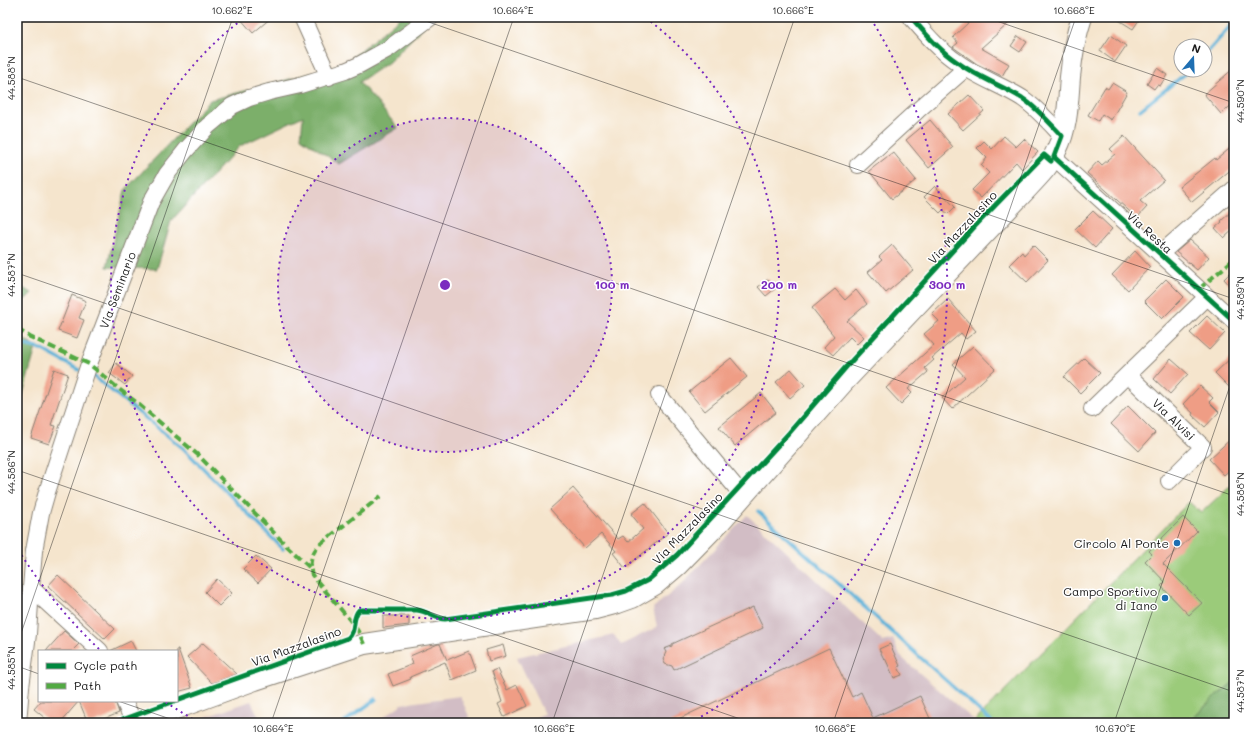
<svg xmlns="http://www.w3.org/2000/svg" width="1251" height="740" font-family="Mali,sans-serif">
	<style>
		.industrial { fill: #d2bdc5 }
		.green { fill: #9bcb7a; stroke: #5c744b }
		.forest { fill: #7caf6a; stroke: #4c6643 }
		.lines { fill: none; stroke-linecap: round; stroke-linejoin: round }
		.stream { stroke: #5cb1d8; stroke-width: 3.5 }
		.building { fill: #ef9d85 }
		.minor-casing { stroke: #888074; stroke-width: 18 }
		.major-casing { stroke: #888074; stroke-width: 22 }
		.minor { stroke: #fff; stroke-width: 16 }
		.major { stroke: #fff; stroke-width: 20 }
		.quiet { stroke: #52a943; stroke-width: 4; stroke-dasharray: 8 4; stroke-linecap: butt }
		.cycleway-casing { stroke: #fff; stroke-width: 8 }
		.cycleway { stroke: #00873e; stroke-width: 5 }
		.ticks { fill: none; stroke: #1c1c1c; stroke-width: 1; stroke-opacity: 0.45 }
		.ring { fill: none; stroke: #7b2cbf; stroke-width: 2; stroke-dasharray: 2 4 }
		.poi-dot { fill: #1f6fb2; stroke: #fff; stroke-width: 1.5 }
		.labels { text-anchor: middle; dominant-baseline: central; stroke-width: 3; stroke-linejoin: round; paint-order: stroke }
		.street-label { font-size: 12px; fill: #1c1c1c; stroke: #fff }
		.poi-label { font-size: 12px; fill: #1c1c1c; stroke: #fff; text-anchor: end }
		.centre { fill: #7b2cbf; stroke: #fff; stroke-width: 2 }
		.ring-label { font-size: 12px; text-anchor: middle; font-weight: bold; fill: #7b2cbf; stroke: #fff; stroke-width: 3; stroke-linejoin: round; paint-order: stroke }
		.neatline { fill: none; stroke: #1c1c1c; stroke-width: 1.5 }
		.ticks-label { font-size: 10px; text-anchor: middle; fill: #1c1c1c }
	</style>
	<rect width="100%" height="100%" fill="#fff"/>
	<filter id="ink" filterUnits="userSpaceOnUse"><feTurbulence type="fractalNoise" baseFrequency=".025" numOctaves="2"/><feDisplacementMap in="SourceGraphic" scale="8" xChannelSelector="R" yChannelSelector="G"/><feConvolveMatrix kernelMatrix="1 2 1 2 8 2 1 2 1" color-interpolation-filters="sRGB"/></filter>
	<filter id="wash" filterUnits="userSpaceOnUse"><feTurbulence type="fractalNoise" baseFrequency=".012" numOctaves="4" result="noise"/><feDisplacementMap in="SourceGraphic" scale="16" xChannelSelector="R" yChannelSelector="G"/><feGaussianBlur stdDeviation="0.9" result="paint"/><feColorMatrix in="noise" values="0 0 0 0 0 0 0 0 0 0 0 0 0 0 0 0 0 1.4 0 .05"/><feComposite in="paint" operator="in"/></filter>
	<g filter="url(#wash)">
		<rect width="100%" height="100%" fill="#f5e5cd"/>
		<!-- industrial -->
		<path class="industrial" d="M747,515l136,127 10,-3 7,17 77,67h-456l23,-9 -27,-57 97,-22 7,10 36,-18 -4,-19 28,-23z
			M460,696l12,27h-97l27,-19z
			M251,701l11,22h-73z"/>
		<!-- green -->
		<path class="green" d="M1234,482v200l-19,15 -27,26h-211l-2,-2 214,-219 12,11z"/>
		<!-- forest -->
		<path class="forest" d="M401,17h32l-44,45 -30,20 17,19 22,27 -59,36 -38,-26 2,-22 -63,30 -69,75 -14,48 -50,-2 18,-77 85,-90 133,-35z
			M17,285l15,8 -15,15z
			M17,333l19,15 -15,53 -4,3z
			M1234,682v41h-46l27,-26z"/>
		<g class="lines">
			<!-- stream -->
			<path class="stream" d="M1205,55l29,-33
				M1140,110l50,-40
				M17,343l24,6 38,21
				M92,375l92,74 99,100
				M758,511l235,212
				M343,723l33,-24"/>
		</g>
		<g id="blocks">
			<!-- building -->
			<path class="building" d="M239,17h33l-19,16z
				M964,17h38l6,7 -27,24 28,16 -7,12 -25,-12 -24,-17 5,-4 -5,-6 16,-15z
				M1114,17h27l-8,12z
				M1111,35l15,11 -11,16 -15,-11z
				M1018,36l9,6 -7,10 -9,-6z
				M1157,68l10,7 -7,11 -3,-1 -3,4 -7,-5z
				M1234,68v35l-13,11 -17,-20z
				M1112,83l15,9 -16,28 -9,-6 -4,7 -10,-6 17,-28 3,2z
				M969,95l15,16 -21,19 -15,-16z
				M930,120l23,27 -24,21 -23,-28z
				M1004,136l12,11 8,-8 14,13 -16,17 -6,-7 -35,36 -9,-8 17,-17 -8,-8 6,-7 -10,-10 7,-7 8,8z
				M1124,136l40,44 -24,21 7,6 -10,11 -50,-45 11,-12 4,4 13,-11 -5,-5z
				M1234,145v22l-42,35 -13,-15 36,-29 1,2z
				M893,152l23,28 -24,19 -23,-28z
				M935,186l20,21 -7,7 -5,-4 -3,3 -16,-16z
				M1234,209v20l-10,9 -9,-10 7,-6 -1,-1z
				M1093,211l19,18 -17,19 -20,-19z
				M1190,240l19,17 -12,13 -21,-18z
				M892,245l21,25 -27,23 -18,-21 14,-12 -3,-3z
				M1033,245l15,15 -21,22 -18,-17 13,-13 2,3z
				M1135,251l15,16 -22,23 -16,-15z
				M1230,273l4,5v12l-10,-11z
				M768,279l8,9 -10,8 -8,-9z
				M1166,279l18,18 -22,22 -18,-18z
				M835,289l10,11 11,-10 11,14 -20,17 17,16 -7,7 -7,-7 -17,18 -9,-8 10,-11 -22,-28z
				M72,295l14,6 -7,17 5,2 -7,18 -19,-7z
				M948,299l28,32 -10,8 -5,-6 -29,25 2,2 -9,8 3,4 -20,17 4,4 -11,11 -15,-16 48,-43 -10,-11 15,-13 -7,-7z
				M1207,316l18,17 -16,17 -19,-17z
				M973,346l22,23 -43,40 -10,-11 23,-21 -12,-13z
				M1234,355v37l-19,-19z
				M731,358l16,19 -42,34 -16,-19z
				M1084,358l16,15 -20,20 -16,-16z
				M1171,359l17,15 -18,20 -16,-15z
				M116,363l16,13 -7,9 -16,-12z
				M54,369l14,5 -17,51 5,1 -7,18 -18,-6z
				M791,369l14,16 -15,13 -14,-16z
				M1200,386l13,12 -4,4 10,10 -14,15 -13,-12 1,-2 -10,-9z
				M761,393l15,19 -41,34 -16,-19z
				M1128,406l27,27 -16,18 -28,-27z
				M1234,436v30l-10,9 -15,-16z
				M573,488l45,51 5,-3 5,6 15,-13 -12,-15 14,-11 23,30 -43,35 -12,-15 3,-2 -15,-17 -16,14 -35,-39z
				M1183,517l14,14 -34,33 39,39 -13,12 -28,-29 4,-4 -20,-21 7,-7 -3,-3z
				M256,556l15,13 -13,14 -15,-14z
				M58,575l57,54 -10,10 -57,-53z
				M217,579l15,14 -13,13 -14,-14z
				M753,607l10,21 -89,42 -2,-4 -7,-2 -2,-5 3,-7 -2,-3 8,-3v-2z
				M383,616h26v9l-26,3z
				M64,631l15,13 -7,7h-26z
				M131,641l5,10h-26z
				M203,643l34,31 -25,9 -25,-26z
				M438,644h2l7,16 22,-9 7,19 -24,10 -7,-18 -35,15 1,2 -18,7 -5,-12 25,-10 -3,-8z
				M890,644l10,22 -2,1 4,8 -8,3 -9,-20 -1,1 -5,-10z
				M503,645l3,11 -17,5 -3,-11z
				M829,648l23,49 9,-5 12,26 47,-22 12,27h-262z
				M177,649h1l14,39 -15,4z
				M497,669l10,21 10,-5 10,21 -23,11 -6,-13 4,-2 -10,-31z
				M41,701h38l-19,22h-9l-17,-14z
				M79,701h36l4,12 -25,10h-6z"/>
		</g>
	</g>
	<g filter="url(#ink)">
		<use href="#blocks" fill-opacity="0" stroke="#888074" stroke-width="1"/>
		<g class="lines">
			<!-- minor casing -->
			<g class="minor-casing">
				<path id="minor" d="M302,17l27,60
					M911,17c14,16 28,33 46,45 20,15 44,23 65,36 15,10 28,25 40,38
					M1054,157l180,164
					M858,165l60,-55 48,-42
					M1160,254l74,-65
					M1128,375l75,72 -34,34
					M659,395l85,102
					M1092,409l115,-112
					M31,588l69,63
					M124,701l10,22
					M18,723l3,-36 7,-53 3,-46 3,-37 7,-38 6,-21 42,-128 62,-162 16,-28 19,-24 22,-24 24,-20 17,-8 20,-6 31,-7 45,-14 14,-6 29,-16 43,-32"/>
			</g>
			<!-- major casing -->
			<g class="major-casing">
				<path id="major" d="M137,723l118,-43 109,-36 231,-35 23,-6 14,-5 24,-14 21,-18 44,-45 123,-139 184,-194c11,-12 23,-23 29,-39 11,-22 11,-47 13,-72 2,-20 5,-40 12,-60"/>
			</g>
			<!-- minor -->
			<use href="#minor" class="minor"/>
			<!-- major -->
			<use href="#major" class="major"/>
			<!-- quiet -->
			<path class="quiet" d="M1199,289l35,-30
				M17,329l13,8 59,27 30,25 17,13 62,53 87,89 25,24
				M364,644l-6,-13 -4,-6 -42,-50c-3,-12 -1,-21 7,-30l62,-49"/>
			<!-- cycleway casing -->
			<g class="cycleway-casing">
				<path id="cycleway" d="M911,17c14,16 28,33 46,45 20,15 44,23 65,36 15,10 28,25 40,38l-8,21 180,164
					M177,700l171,-62c9,-7 3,-20 11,-28h58c11,1 17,9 28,9l167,-24 14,-4 22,-11 29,-25 112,-122 57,-66 130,-142 68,-70 7,6
					M114,723l60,-22"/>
			</g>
			<!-- cycleway -->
			<use href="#cycleway" class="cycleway"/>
		</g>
	</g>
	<!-- ticks -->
	<path class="ticks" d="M414,17l820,282M985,17l249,86M17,77l1217,419M17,273l1217,419M17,470l735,253M17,645l216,-628M17,666l22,8M118,701l64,22M271,723l243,-706M552,723l243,-706M833,723l243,-706M1114,723l120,-349"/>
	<!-- distance rings -->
	<circle cx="445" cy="285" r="167" fill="#7b2cbf" fill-opacity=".12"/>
	<g class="ring">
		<circle cx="445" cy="285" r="167"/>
		<path d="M646 18A334 334 0 1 1 244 18"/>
		<path d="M198 722A502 502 0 0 1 164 701M99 649A502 502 0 0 1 19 551M871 19A502 502 0 0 1 692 722"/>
	</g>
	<!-- markers -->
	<g class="poi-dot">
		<circle cx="1177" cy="543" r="4"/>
		<circle cx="1165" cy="598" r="4"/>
	</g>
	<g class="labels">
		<!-- street labels -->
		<g class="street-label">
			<text transform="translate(962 227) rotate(-47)">Via Mazzalasino</text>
			<text transform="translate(1150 232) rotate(42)">Via Resta</text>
			<text transform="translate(117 290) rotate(-69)">Via Seminario</text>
			<text transform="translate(1174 419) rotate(44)">Via Alvisi</text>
			<text transform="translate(687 528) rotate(-46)">Via Mazzalasino</text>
			<text transform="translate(296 646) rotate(-20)">Via Mazzalasino</text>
		</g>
		<!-- poi labels -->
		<g class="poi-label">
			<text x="1169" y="543">Circolo Al Ponte</text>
			<text x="1157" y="591">Campo Sportivo<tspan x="1157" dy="14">di Iano</tspan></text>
		</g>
	</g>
	<circle cx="445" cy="285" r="6" class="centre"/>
	<g class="ring-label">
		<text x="612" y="289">100 m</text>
		<text x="779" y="289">200 m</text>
		<text x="947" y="289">300 m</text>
	</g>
	<!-- margin -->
	<rect width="1251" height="740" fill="none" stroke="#fff" stroke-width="44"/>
	<!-- legend -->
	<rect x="38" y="650" width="140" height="52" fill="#ffffff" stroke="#a4a4a4"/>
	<rect x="46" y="663" width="20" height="6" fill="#00873e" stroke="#a4a4a4"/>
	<text x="74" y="670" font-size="12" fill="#1c1c1c">Cycle path</text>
	<rect x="46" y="683" width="20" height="6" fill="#52a943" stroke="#a4a4a4"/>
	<text x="74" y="690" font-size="12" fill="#1c1c1c">Path</text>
	<!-- north arrow -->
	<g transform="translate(1193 58) rotate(19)"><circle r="19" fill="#ffffff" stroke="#a4a4a4"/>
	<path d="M0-3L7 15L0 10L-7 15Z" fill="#1f6fb2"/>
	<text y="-6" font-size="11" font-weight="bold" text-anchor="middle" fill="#1c1c1c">N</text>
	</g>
	<rect x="22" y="22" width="1207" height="696" class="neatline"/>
	<g class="ticks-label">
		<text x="232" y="14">10.662°E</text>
		<text x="513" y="14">10.664°E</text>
		<text x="793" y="14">10.666°E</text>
		<text x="1074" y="14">10.668°E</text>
		<text transform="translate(11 78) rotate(-90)" y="4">44.588°N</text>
		<text transform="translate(1240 101) rotate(-90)" y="4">44.590°N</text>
		<text transform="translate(11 275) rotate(-90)" y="4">44.587°N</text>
		<text transform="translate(1240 298) rotate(-90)" y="4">44.589°N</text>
		<text transform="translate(11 472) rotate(-90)" y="4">44.586°N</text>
		<text transform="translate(1240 494) rotate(-90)" y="4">44.588°N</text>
		<text transform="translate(11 668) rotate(-90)" y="4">44.585°N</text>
		<text transform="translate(1240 691) rotate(-90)" y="4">44.587°N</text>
		<text x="273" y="732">10.664°E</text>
		<text x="554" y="732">10.666°E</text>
		<text x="835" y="732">10.668°E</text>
		<text x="1115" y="732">10.670°E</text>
	</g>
</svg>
